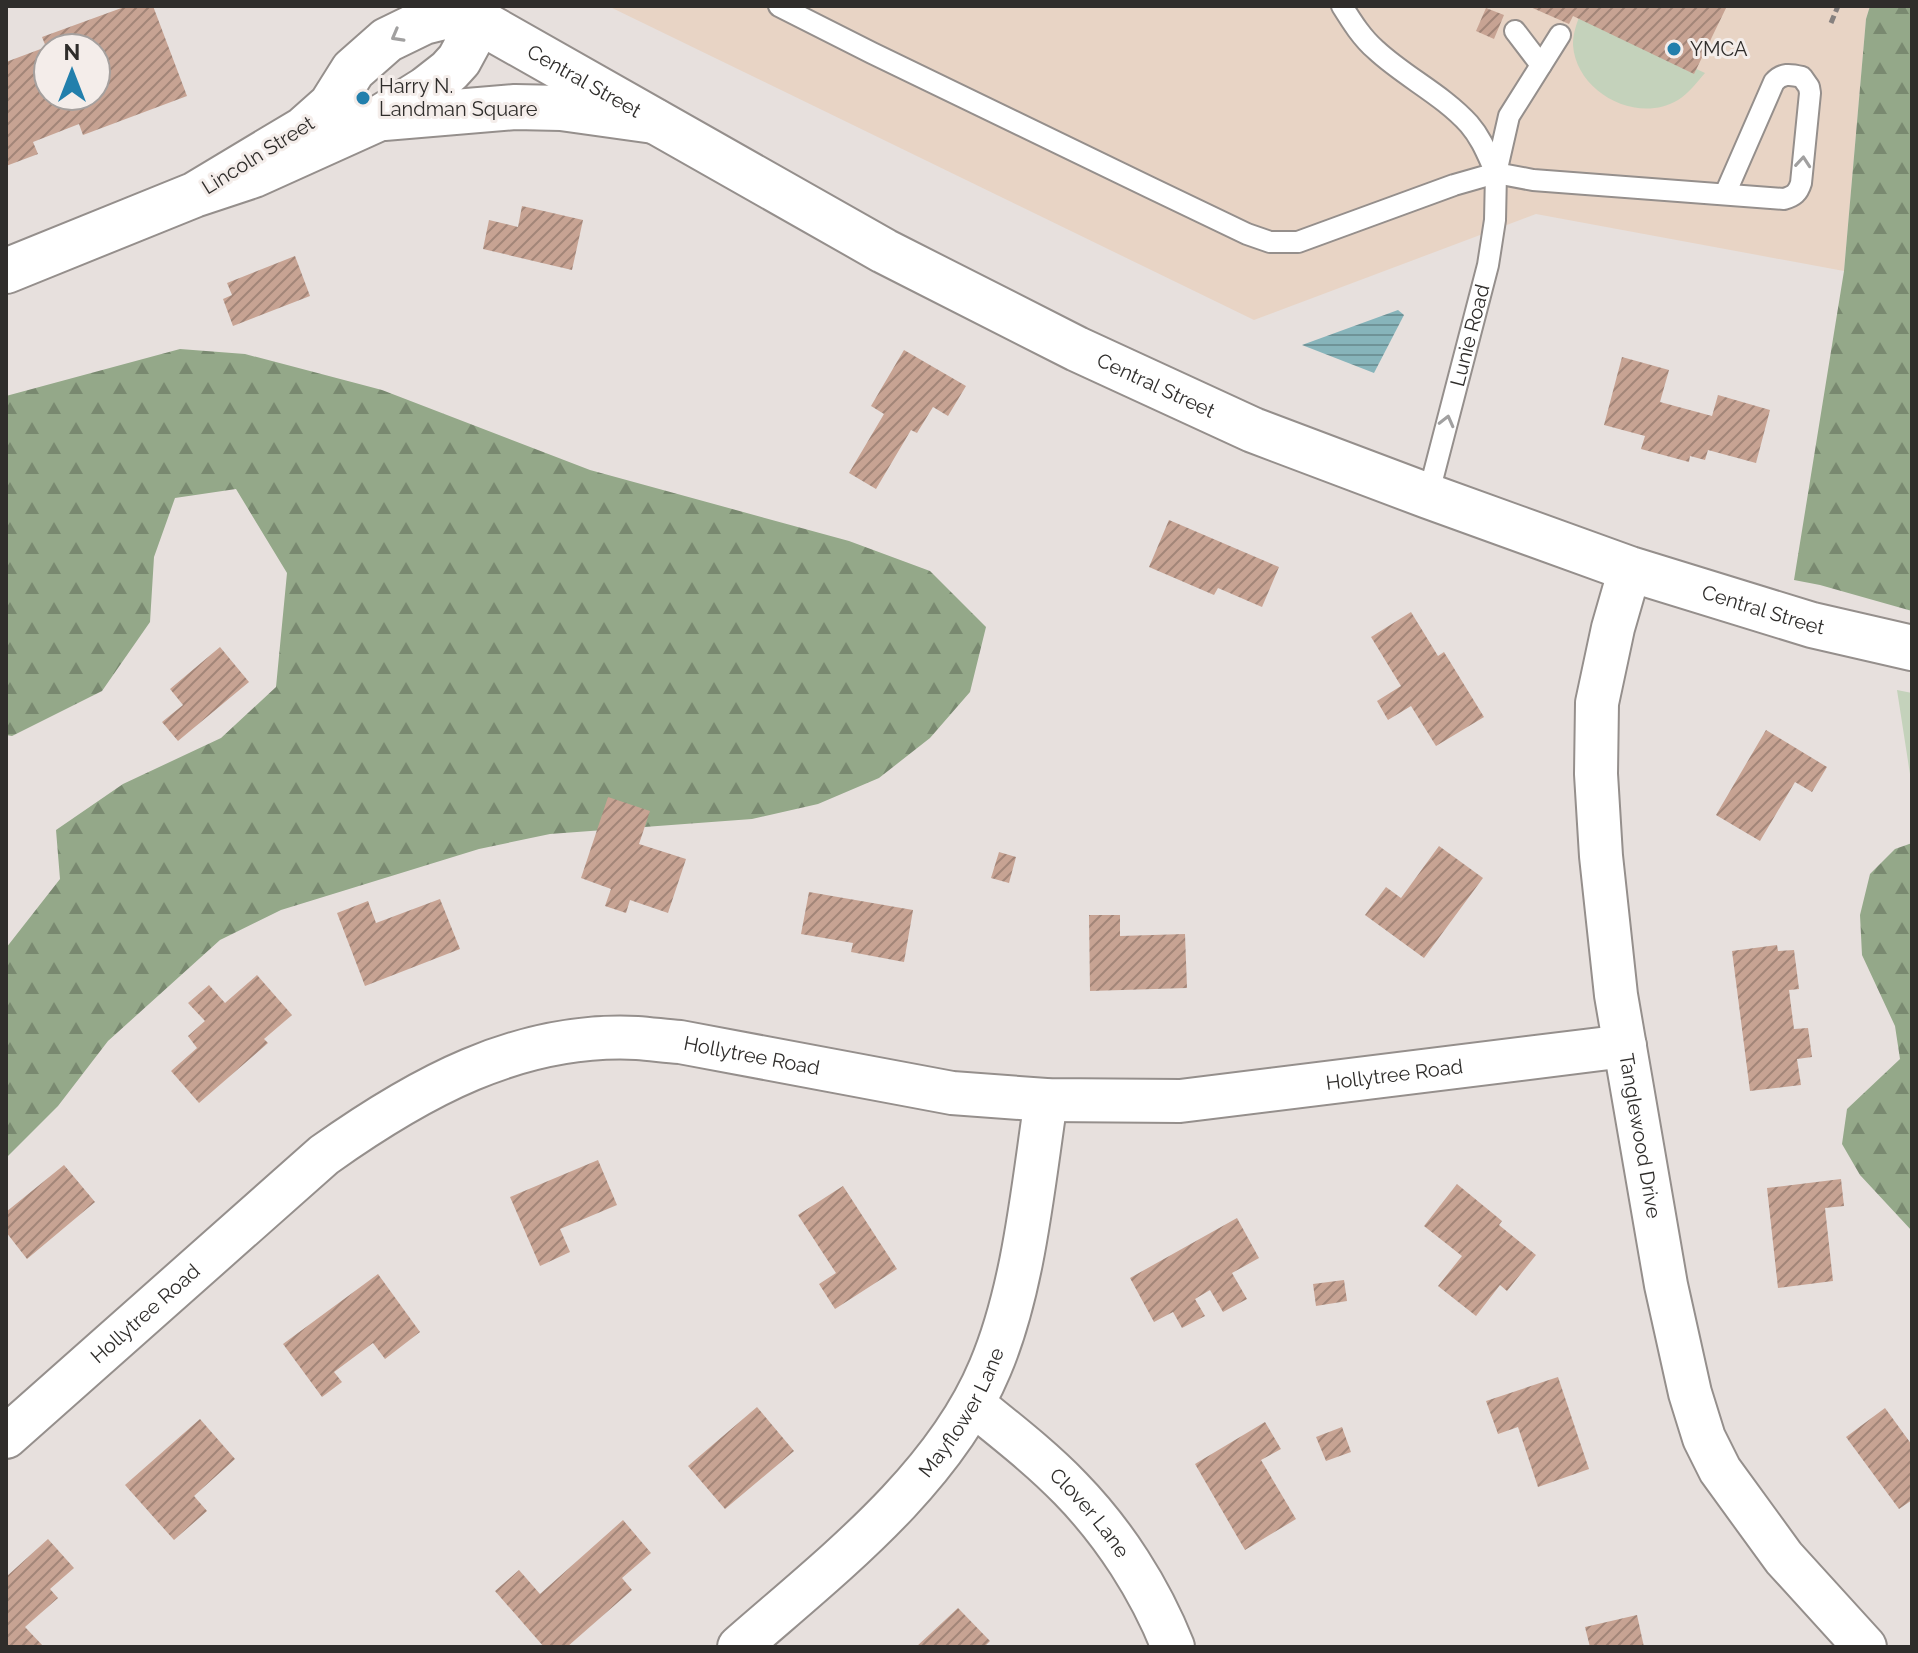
<svg xmlns="http://www.w3.org/2000/svg" width="1918" height="1653" font-family="Raleway,sans-serif">
	<style>
		.commercial { fill: #e8d4c5 }
		.green { fill: #c4d2bb }
		.forest { fill: url(#forest-firs) }
		.water { fill: url(#water-rules) }
		.building { fill: url(#building-hatch); fill-rule: evenodd }
		.lines { fill: none; stroke-linecap: round; stroke-linejoin: round }
		.service-casing { stroke: #958f8c; stroke-width: 24 }
		.minor-casing { stroke: #958f8c; stroke-width: 46 }
		.tertiary-casing { stroke: #958f8c; stroke-width: 48 }
		.secondary-casing { stroke: #958f8c; stroke-width: 48 }
		.path { stroke: #86817f; stroke-width: 5; stroke-dasharray: 8 4; stroke-linecap: butt }
		.service { stroke: #fff; stroke-width: 20 }
		.minor { stroke: #fff; stroke-width: 42 }
		.tertiary { stroke: #fff; stroke-width: 44 }
		.secondary { stroke: #fff; stroke-width: 44 }
		.oneway { stroke: #a1a0a0 }
		.poi-dot { fill: #227fac; stroke: #f4edea; stroke-width: 3 }
		.labels { text-anchor: middle; dominant-baseline: central; stroke-width: 6; stroke-linejoin: round; paint-order: stroke }
		.poi-label { font-size: 20px; fill: #2f2d2b; stroke: #f4edea; text-anchor: start }
		.street-label { font-size: 20px; fill: #2f2d2b; stroke: #f4edea }
	</style>
	<defs>
		<pattern id="forest-firs" width="22" height="20" patternUnits="userSpaceOnUse" patternTransform="scale(2)"><rect width="22" height="20" fill="#94a889"/><path d="M5 1l3.5 6h-7zM16 11l3.5 6h-7z" fill="#798970"/></pattern>
		<pattern id="water-rules" width="6" height="5" patternUnits="userSpaceOnUse" patternTransform="scale(2)"><rect width="6" height="5" fill="#87b4ba"/><path d="M0 2.5h6" fill="none" stroke="#6f9397"/></pattern>
		<pattern id="building-hatch" width="6" height="6" patternUnits="userSpaceOnUse" patternTransform="scale(2)"><rect width="6" height="6" fill="#c7a393"/><path d="M-1 1l2-2M0 6l6-6M5 7l2-2" fill="none" stroke="#a28578"/></pattern>
	</defs>
	<rect width="100%" height="100%" fill="#e7e0dd"/>
	<!-- commercial -->
	<path class="commercial" d="M608,6h1262l-4,13 -22,252 -308,-57 -282,106z"/>
	<!-- green -->
	<path class="green" d="M1580,15l125,58c-8,9 -17,21 -27,27 -41,25 -102,-8 -105,-55 0,-11 3,-20 7,-30z
		M1897,690l15,3v94z"/>
	<!-- forest -->
	<path class="forest" d="M1870,6h42v605l-92,-26 -26,-5 50,-309 22,-252z
		M180,349l65,5 137,36 208,80 259,71 81,30 56,56 -16,65 -40,46 -51,40 -61,26 -66,15 -202,15 -71,15 -198,61 -61,30 -112,101 -50,65 -52,52v-210l54,-69 -4,-49 67,-46 98,-46 55,-51 11,-114 -51,-84 -61,9 -21,59 -4,65 -48,69 -90,45 -6,-1v-339z
		M1912,843v388l-52,-56 -18,-31 5,-35 53,-50 -5,-33 -33,-71 -2,-40 10,-41 25,-25z"/>
	<!-- water -->
	<path class="water" d="M1398,310l6,5 -30,58 -72,-28z"/>
	<!-- building -->
	<path class="building" d="M127,6h26l34,90 -104,39 -4,-11 -46,18 5,12 -32,12v-104l40,-15 -4,-10zM48,48h48v48h-48z
		M1528,6h199l-33,68 -121,-58 -4,8z
		M1486,8l18,7 -10,24 -18,-8z
		M522,206l61,14 -11,50 -89,-21 6,-29 29,7z
		M295,256l15,40 -77,30 -10,-27 9,-4 -5,-12z
		M904,350l62,36 -18,30 -15,-9 -16,26 -6,-3 -35,59 -27,-16 35,-59 -13,-8z
		M1622,357l47,13 -9,32 52,14 6,-21 52,15 -14,53 -48,-13 -3,10 -15,-4 -1,6 -48,-13 4,-13 -41,-11z
		M1169,520l110,47 -17,40 -44,-19 -4,7 -65,-28z
		M1411,612l27,44 6,-4 40,65 -48,29 -25,-40 -23,14 -11,-19 24,-15 -30,-49z
		M220,647l29,35 -71,59 -16,-19 21,-17 -13,-16z
		M1766,730l61,37 -15,25 -17,-10 -35,59 -44,-26z
		M608,797l42,14 -11,33 47,15 -18,54 -38,-13 -4,13 -21,-7 6,-17 -30,-11z
		M1439,846l44,32 -59,80 -59,-43 21,-28 15,11z
		M999,852l17,5 -7,26 -18,-5z
		M809,892l104,18 -9,52 -53,-10 2,-9 -52,-9z
		M440,899l20,50 -95,37 -28,-73 31,-12 8,22z
		M1089,915h31v21l65,-2 2,54 -97,3z
		M1777,945l1,6 16,-1 5,39 -10,1 5,39 14,-1 4,29 -15,2 4,26 -51,6 -18,-140z
		M257,975l35,40 -28,24 4,4 -69,60 -28,-32 26,-23 -9,-12 17,-15 -17,-18 21,-18 16,18z
		M598,1160l19,45 -57,24 10,23 -30,14 -30,-69z
		M64,1165l31,37 -68,57 -21,-27v-20z
		M1841,1179l3,27 -19,2 8,73 -55,7 -11,-100z
		M1457,1184l45,37 -3,4 37,30 -29,36 -7,-6 -24,31 -38,-30 24,-30 -38,-30z
		M843,1186l54,83 -62,40 -16,-25 17,-11 -38,-58z
		M1237,1218l22,40 -27,15 15,26 -24,13 -13,-22 -15,9 10,17 -23,12 -9,-16 -19,10 -24,-44z
		M378,1274l42,58 -35,27 -12,-16 -39,29 8,10 -20,15 -39,-53z
		M1344,1280l3,21 -31,5 -3,-22z
		M1558,1377l31,92 -51,18 -20,-60 -20,7 -12,-33z
		M757,1407l37,44 -69,58 -37,-43z
		M1885,1408l27,37v55l-13,9 -53,-72z
		M200,1419l35,40 -41,37 13,15 -33,29 -49,-55z
		M1265,1422l16,27 -20,11 35,59 -51,31 -50,-86z
		M1342,1427l9,25 -25,9 -10,-24z
		M623,1520l28,33 -29,25 10,12 -65,57h-23l-49,-56 24,-21 21,24z
		M48,1539l26,29 -24,21 8,9 -33,29 19,20h-38v-70z
		M958,1608l32,33 -6,6h-68z
		M1637,1615l7,32h-54l-5,-20z"/>
	<g class="lines">
		<!-- service casing -->
		<g class="service-casing">
			<g id="service">
				<path d="M779,6l93,47 277,134 98,47 23,8h28l156,-57 42,-12 37,7 251,19c10,-3 14,-6 17,-16l9,-90 -1,-6 -7,-10c-12,-3 -20,-4 -28,5l-49,112"/>
				<path d="M1342,6c10,16 20,32 34,44 29,27 67,45 93,74 13,15 19,32 27,49"/>
				<path d="M1515,31l26,34"/>
				<path id="s1" d="M1428,496l60,-231 7,-45 1,-47 13,-57 51,-81"/>
			</g>
		</g>
		<!-- minor casing -->
		<g class="minor-casing">
			<g id="minor">
				<path id="s2" d="M1630,569l-17,59 -16,75 -1,71 5,82 15,139 50,290 24,108 14,45 16,32 64,88 81,89"/>
				<path id="s3" d="M973,1404c33,27 67,53 97,84 44,45 80,101 103,159"/>
				<path id="s4" d="M6,1437l318,-282c93,-66 194,-123 313,-117 14,1 29,3 43,4l272,51 94,7 134,1 445,-55"/>
				<path id="s5" d="M739,1647c90,-79 204,-166 251,-279 34,-80 43,-182 56,-268"/>
			</g>
		</g>
		<!-- tertiary casing -->
		<g class="tertiary-casing">
			<path id="tertiary" d="M384,118l131,-11 46,1 93,13
				M6,271l188,-76 60,-20 124,-56 48,-30 23,-18 10,-11 13,-24 -1,-20 -27,1 -20,5 -37,18 -34,30 -22,35 -27,24 -110,66"/>
		</g>
		<!-- secondary casing -->
		<g class="secondary-casing">
			<g id="secondary">
				<path id="s6" d="M452,6l432,245 193,98 176,81 175,66 202,73 182,56 100,23"/>
			</g>
		</g>
		<!-- path -->
		<path class="path" d="M1831,23l7,-17"/>
		<!-- service -->
		<use href="#service" class="service"/>
		<!-- minor -->
		<use href="#minor" class="minor"/>
		<!-- tertiary -->
		<use href="#tertiary" class="tertiary"/>
		<!-- secondary -->
		<use href="#secondary" class="secondary"/>
	</g>
	<!-- one-way arrows -->
	<defs><path id="oneway-chevron" d="M-2-3.5L2.5 0L-2 3.5" fill="none" stroke-width="1.6" stroke-linecap="round" stroke-linejoin="round" transform="scale(2)"/></defs>
	<g class="oneway">
		<use href="#oneway-chevron" transform="translate(397 36) rotate(151)"/>
		<use href="#oneway-chevron" transform="translate(1803 162) rotate(-85)"/>
		<use href="#oneway-chevron" transform="translate(1447 421) rotate(-76)"/>
	</g>
	<!-- markers -->
	<g class="poi-dot">
		<circle cx="1674" cy="49" r="8"/>
		<circle cx="363" cy="98" r="8"/>
	</g>
	<g class="labels">
		<!-- poi labels -->
		<g class="poi-label">
			<text x="1690" y="49">YMCA</text>
			<text x="379" y="86">Harry N.<tspan x="379" dy="23">Landman Square</tspan></text>
		</g>
		<!-- street labels -->
		<g class="street-label">
			<text stroke="none"><textPath href="#s6" startOffset="152">Central Street</textPath></text>
			<text transform="translate(258 155) rotate(-32)">Lincoln Street</text>
			<text stroke="none"><textPath href="#s1" startOffset="166">Lunie Road</textPath></text>
			<text stroke="none"><textPath href="#s6" startOffset="800">Central Street</textPath></text>
			<text stroke="none"><textPath href="#s6" startOffset="1448">Central Street</textPath></text>
			<text stroke="none"><textPath href="#s4" startOffset="882">Hollytree Road</textPath></text>
			<text stroke="none"><textPath href="#s4" startOffset="1530">Hollytree Road</textPath></text>
			<text stroke="none"><textPath href="#s2" startOffset="574">Tanglewood Drive</textPath></text>
			<text stroke="none"><textPath href="#s4" startOffset="186">Hollytree Road</textPath></text>
			<text stroke="none"><textPath href="#s5" startOffset="326">Mayflower Lane</textPath></text>
			<text stroke="none"><textPath href="#s3" startOffset="160">Clover Lane</textPath></text>
		</g>
	</g>
	<!-- border -->
	<rect width="1918" height="1653" fill="none" stroke="#2f2d2b" stroke-width="16"/>
	<!-- north arrow -->
	<g transform="translate(72 72)"><circle r="38" fill="#f4edea" stroke="#a5a09e" stroke-width="2"/>
	<path d="M0-6L14 30L0 20L-14 30Z" fill="#227fac"/>
	<text y="-12" font-size="22" font-weight="bold" text-anchor="middle" fill="#2f2d2b">N</text>
	</g>
</svg>
